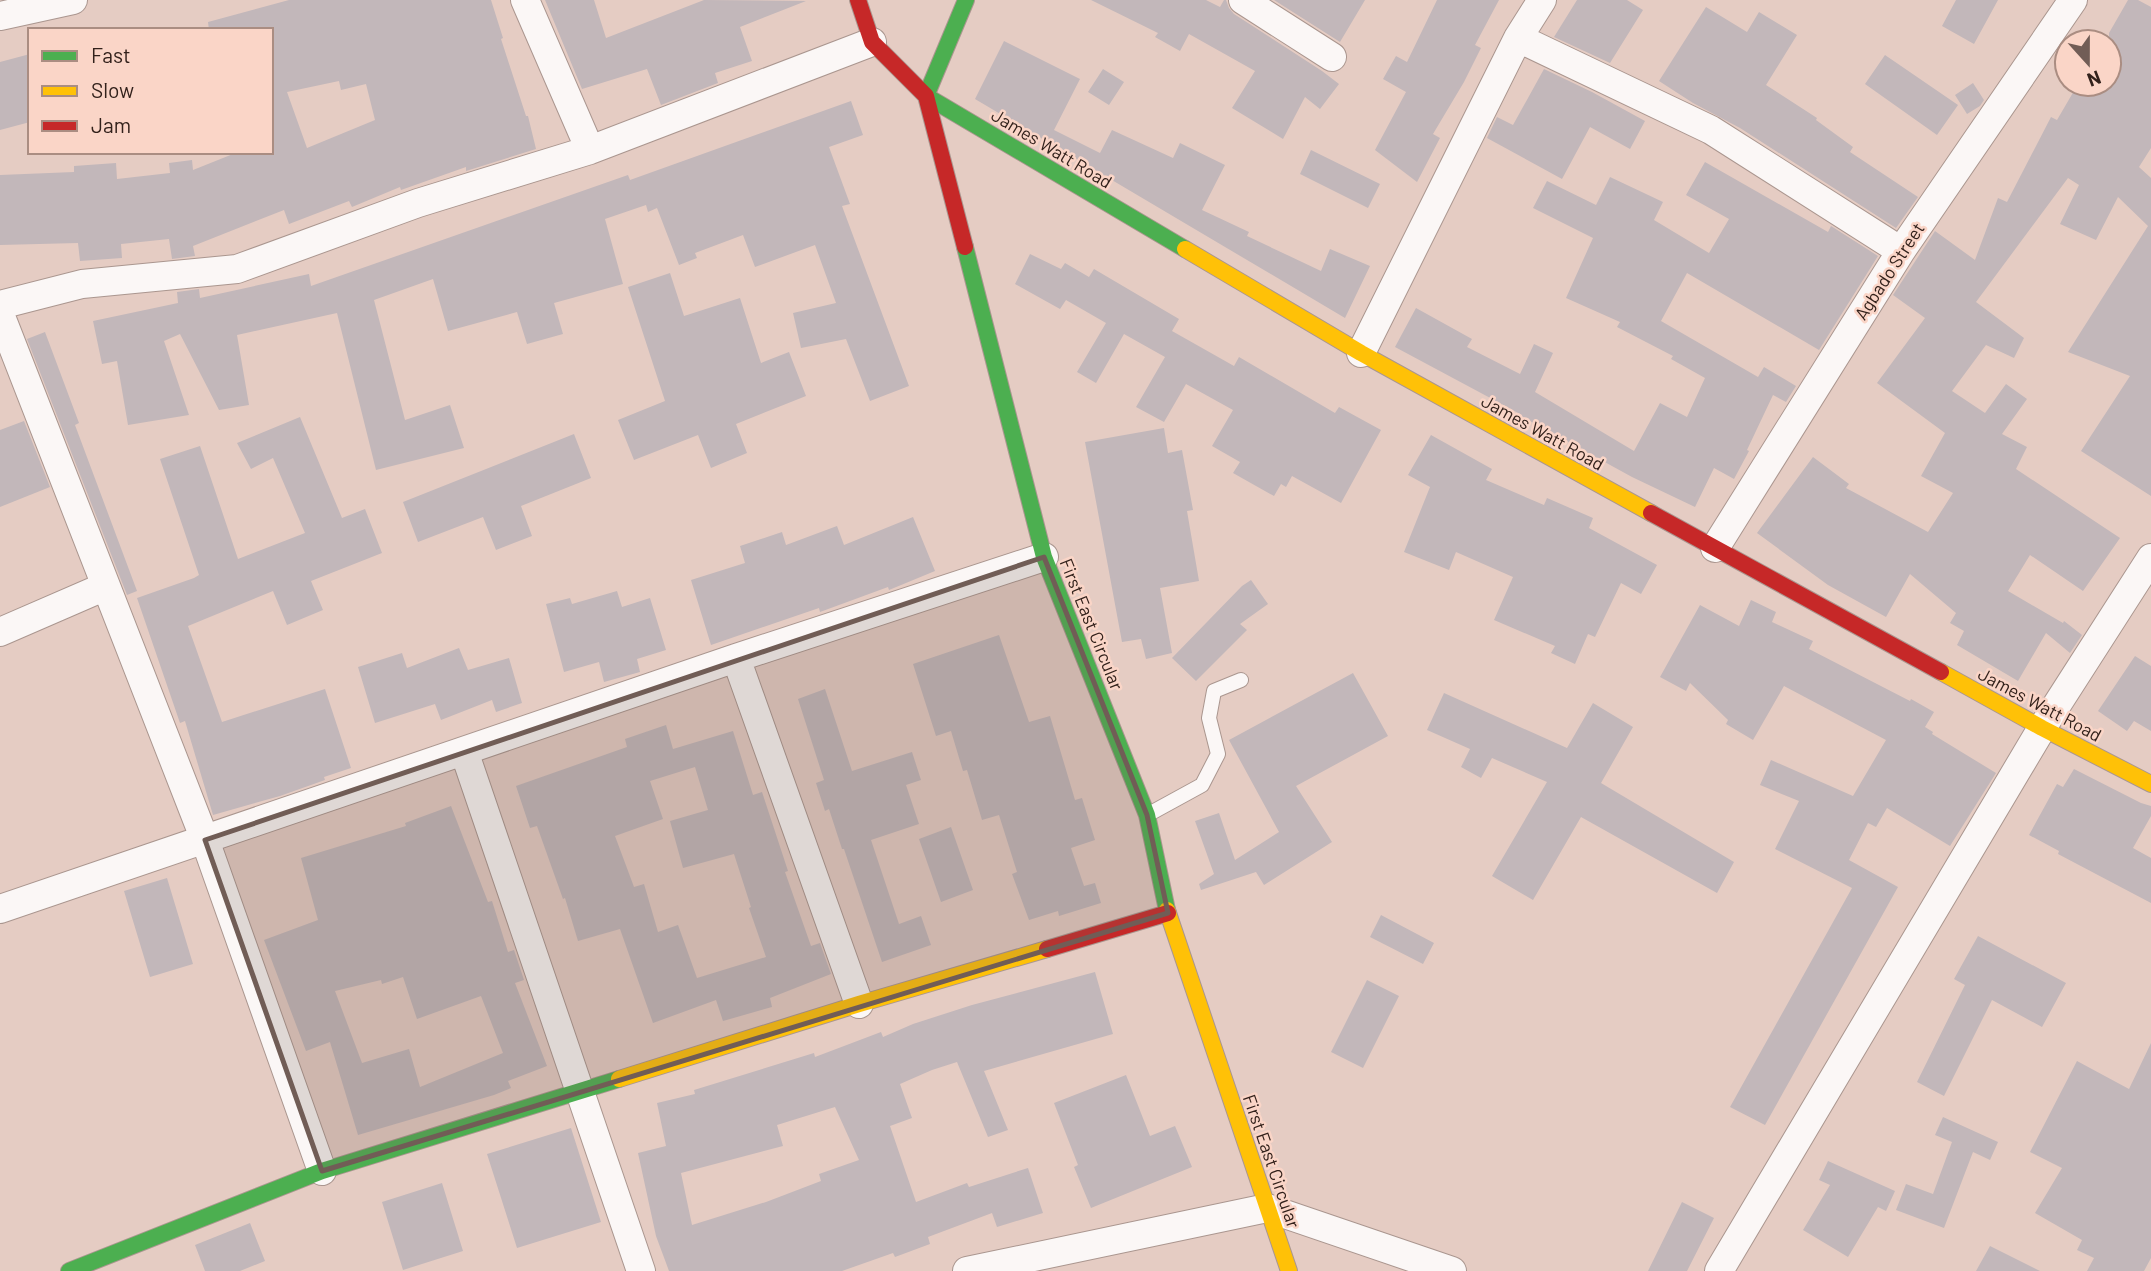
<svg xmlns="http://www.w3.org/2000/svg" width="2151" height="1271" font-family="Barlow,sans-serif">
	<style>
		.building { fill: #c2b7ba; fill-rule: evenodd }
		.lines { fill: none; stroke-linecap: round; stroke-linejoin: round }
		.lane-casing { stroke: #aa968f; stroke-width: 16 }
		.street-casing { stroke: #aa968f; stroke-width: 30 }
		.fast-casing { stroke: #aa968f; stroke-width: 18 }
		.slow-casing { stroke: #aa968f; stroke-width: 18 }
		.jam-casing { stroke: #aa968f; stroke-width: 18 }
		.lane { stroke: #fbf7f6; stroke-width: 14 }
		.street { stroke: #fbf7f6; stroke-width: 28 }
		.fast { stroke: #4caf50; stroke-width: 16 }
		.slow { stroke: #ffc107; stroke-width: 16 }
		.jam { stroke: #c62828; stroke-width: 16 }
		.marked { fill: #715d56; fill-opacity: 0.2; stroke: #715d56; stroke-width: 5; stroke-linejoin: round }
		.labels { text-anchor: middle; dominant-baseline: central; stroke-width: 5; stroke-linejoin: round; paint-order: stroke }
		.street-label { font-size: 18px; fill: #32211b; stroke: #fad5c7 }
	</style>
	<rect width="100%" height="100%" fill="#e5ccc3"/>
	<!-- building -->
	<path class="building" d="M289,0h202l12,38 -2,1 25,77h2l8,33 -70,22v-4l-65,23 -1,-3 -48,20 -3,-6 -60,23 -5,-14 -91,36 2,10 -23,3 -3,-20 -48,5 1,14 -42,3 -2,-18 -78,2v-70l74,-3v-6l42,-3 1,16 53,-6 -1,-10 23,-3 1,10 45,-18h33v-122h-62l-1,-8zM339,81l2,9 25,-6 9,36 -68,28 -20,-56z
		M545,0h49l12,38 98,-38 102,1 -66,26 12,34 -37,12 3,10 -57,22 -14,-36 -65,20z
		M1091,0h115l14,7 4,-7h2l3,8 5,6 88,57 17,13 -19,25 -15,-12 -22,42 -51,-31 23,-37 -66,-37 -9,17 -25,-14 3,-4z
		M1274,0h91l-25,42z
		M1437,0h62l-24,45 6,3 -17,34 -31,52 7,4 -23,44 -42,-32 31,-58 -23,-13 13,-23 11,6z
		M1577,0h50l16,10 -33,53 -56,-26z
		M1956,0h42l-24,44 -32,-18z
		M2128,0h10l13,7v141l-12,19 12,11v318l-70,-45 49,-75 -62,-24 80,-126 -30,-29 -22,43 -36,-16 19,-39 -11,-7 -92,124 48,36 -10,20 -28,-13 -34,46 33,22 21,-29 21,15 -25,35 25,13 -11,22 104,69 -37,53 -53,-36 -22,36 55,32 1,-2 18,14 -12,18 -24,-20 -28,48 -61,-36 7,-14 -14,-8 6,-10 -46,-39 -24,43 -58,-32 -71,-52 56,-76 36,27 -3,4 82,44 25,-39 -32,-17 24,-43 -68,-50 48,-65 -32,-23 42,-64 40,29 23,-62 9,4 44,-85 6,3 21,-36h31v-51z
		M1706,7l41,25 12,-20 38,23 -31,50 51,33 -1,2 37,27 -3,5 68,45 -22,31 -156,-100 -47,-25 -34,-22z
		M1004,41l76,38 -26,51 46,23 12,-23 61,28 7,-15 45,22 -23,45 47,22 -2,4 74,35 9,-22 40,17 -25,52 -370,-219z
		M30,54v68l-30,8v-68z
		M1885,55l73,50 -21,30 -72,-51z
		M1103,69l21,13 -15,23 -21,-13z
		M1544,69l48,23 53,29 -15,28 -40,-22 -28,52 -75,-41 10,-21 16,8z
		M1973,83l11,17 -4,6 -13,8 -12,-19z
		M851,101l12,34 -34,12 21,57 -8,2 67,180 -39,15 -24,-62 -45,9 -8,-35 43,-10 -21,-58 -60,22 -12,-32 -48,18 2,5 -18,7 -22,-57 -9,4 -2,-7 -41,14 18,65 -69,19 9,31 -36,10 -10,-32 -69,19 -15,-52 -59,21 31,120 45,-15 14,43 -88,22 -39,-157 -100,22 12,70 -30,5 -39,-76 -16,7 25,74 -61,10 -11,-64 -15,3 -9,-43 85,-18 -1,-11 22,-3 1,9 109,-24 2,12 317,-111 2,5z
		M1311,150l69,34 -12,24 -68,-34z
		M1705,162l123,70 3,-6 47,30 -59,94 -132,-77 -26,48 97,56 6,-10 32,19 -10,16 -13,-7 -26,55 2,1 -15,28 -20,-11 -19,39 -63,-30 -111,-61 1,-1 -127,-68 21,-39 56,31 -5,8 53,27 14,-30 19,9 -18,39 99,59 26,-48 27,14 18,-39 -34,-19 2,-3 -56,-29 3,-5 -54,-24 27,-60 -60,-30 14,-27 49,24 14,-28 53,25 -9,18 55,33 20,-34 -43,-24z
		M1030,254l31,15 4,-6 24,14 5,-8 85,50 -7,12 62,35 5,-9 96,56 4,-6 42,23 -40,73 -49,-27 -6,11 -5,-3 -7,12 -41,-23 7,-11 -28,-16 21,-36 -47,-26 -22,38 -28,-15 29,-50 -41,-23 -28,49 -19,-11 29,-49 -40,-23 -6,9 -45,-25z
		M670,273l14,43 56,-18 21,65 28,-11 17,44 -70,28 11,29 -36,15 -13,-33 -64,25 -16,-40 47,-19 -37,-114z
		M45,332l34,91 -4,2 62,166 -10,4 -100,-256z
		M300,417l42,101 23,-9 17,44 -71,28 12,29 -36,15 -14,-34 -85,35 34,96 103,-33 26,79 -27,9 1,3 -45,16 -67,19 -28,-94 -5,2 -43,-125 57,-20 5,-3 -39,-116 40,-13 38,113 67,-26 -32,-75 -22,11 -14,-26z
		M24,421l26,66 -50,20v-77z
		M1164,428l4,25 14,-3 11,60 -6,1 12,70 -39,7 12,65 -26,6 -5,-20 -19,3 -37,-200z
		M574,434l17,44 -70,28 11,30 -36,14 -13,-33 -65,25 -15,-40z
		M1431,435l61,34 -6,11 58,25 3,-7 46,20 -4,10 68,37 -16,29 -20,-11 -26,54 -7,-3 -13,30 -24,-11 4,-7 -61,-26 19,-43 -57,-25 -7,18 -45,-18 26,-65 -22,-12z
		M913,517l22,54 -46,19 -1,-3 -68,25 -1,-4 -108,37 -20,-65 54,-17 -5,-17 42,-14 4,13 51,-19 7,19z
		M1251,580l17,24 -28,20 7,6 -51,51 -24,-23 70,-72z
		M617,591l5,16 28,-9 16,52 -29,9 3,13 -36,10 -5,-20 -35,10 -18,-68 24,-6 2,6z
		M1751,600l25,12 -4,10 41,19 -4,8 101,52 1,-2 23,13 -9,15 8,5 -1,2 64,39 -46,73 -63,-38 -11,19 -8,-4 -19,37 49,27 -133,238 -35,-18 122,-219 -77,-39 24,-48 -39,-16 11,-25 82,36 33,-56 -102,-54 -31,54 -27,-16 2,-4 -38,-37 -4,8 -26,-14 40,-72 39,21z
		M999,635l30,87 21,-6 25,84 7,-2 13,42 -24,8 13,38 11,-3 6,20 -42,13 -1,-5 -29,9 -17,-46 5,-2 -18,-57 -17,5 -15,-50 -4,1 -12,-40 -15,5 -23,-72z
		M459,648l9,22 41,-12 13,45 -26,9 -4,-12 -51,20 -6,-16 -60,19 -17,-56 44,-14 5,15z
		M2135,656l16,10v65l-17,-10 -7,10 -29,-20z
		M1353,673l35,63 -92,50 36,56 -68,43 -8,-13 -55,18 -2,-6 15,-10 -19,-53 24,-8 16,47 44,-28 -50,-92z
		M825,689l27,82 60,-19 9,28 -15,5 13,39 -48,16 28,84 22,-8 10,29 -49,17 -38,-113h-2l-13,-40 -4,2 -9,-28 8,-3 -26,-81z
		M1444,693l123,55 26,-45 40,24 -32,56 133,79 -17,31 -136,-76 -48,83 -41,-24 55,-94 -55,-24 -11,20 -20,-11 9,-18 -43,-19z
		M666,725l7,24 60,-18 20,64 9,-3 26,79 -3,1 26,74 9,-3 11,31 -61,24 2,9 -49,14 -7,-21 -63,23 -33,-94 -42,12 -13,-43 -2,1 -26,-73 -7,2 -14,-42 111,-39 -2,-8zM695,767l13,43 -38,11 13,47 51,-14 17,53 -2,1 17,49 -69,21 -19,-53 -20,7 -14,-48 -10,3 -19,-51 48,-17 -13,-38z
		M2074,769l67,34 10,3v10l-18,32 18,10v45l-93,-49 1,-3 -30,-16 28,-51 6,3z
		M451,806l37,96 4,-1 16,51 6,-2 10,30 -9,3 32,83 -39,15 3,7 -17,7 -136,40 -28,-93 -24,9 -42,-111 54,-20 -17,-62 105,-32 -1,-3zM403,977l14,42 64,-23 22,57 -83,34 -11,-38 -47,14 -27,-72 46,-11 1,4z
		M951,827l22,63 -32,12 -22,-63z
		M167,878l26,86 -43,13 -26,-86z
		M1381,915l53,28 -11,21 -53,-27z
		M1978,936l88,47 -24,44 -50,-27 -48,96 -27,-14 48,-97 -11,-6z
		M1095,972l18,62 -129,37 24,59 -20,7 -31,-75 -25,8 -32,14 12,34 -22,8 26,76 51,-19 2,4 59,-19 15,45 -46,14 -5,-14 -64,24 2,7 -35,13 -2,-4 -51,18h-173l-13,-35 -18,-83 28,-7 -9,-43 38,-9 -1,-4 120,-37 1,4 66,-25 2,5 30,-13 59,-19zM835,1107l24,53 -40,14 2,7 -55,21 -74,23 -11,-52 102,-27 -6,-21z
		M1367,980l32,16 -36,72 -32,-16z
		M2151,1043v215l-7,13h-57l7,-13 -17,-8 5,-10 -47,-27 27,-45 -32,-16 47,-91 52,28z
		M1126,1075l24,61 25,-10 17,41 -101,41 -17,-41 4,-2 -24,-62z
		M1943,1117l55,25 -8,18 -17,-8 -29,76 -48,-18 10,-26 27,10 19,-52 -17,-7z
		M571,1128l30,94 -84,26 -30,-94z
		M1828,1161l67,30 -9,20 -8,-4 -30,50 -45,-27 27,-45 -11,-5z
		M442,1183l21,68 -60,19 -21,-68z
		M1682,1202l32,16 -27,53h-39z
		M250,1223l15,38 -25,10h-35l-10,-26z
		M1990,1246l50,25h-64z"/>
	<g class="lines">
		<!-- lane casing -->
		<g class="lane-casing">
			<path id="lane" d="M1149,814l53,-29 16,-31 -9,-36 5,-27 27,-11"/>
		</g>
		<!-- street casing -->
		<g class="street-casing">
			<path id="street" d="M525,0l65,150
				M1243,0l89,57
				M0,16l73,-16
				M1518,38l193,92 190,121
				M0,305l82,-21 155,-15 181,-66 172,-53 282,-108
				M0,314l205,526 117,331
				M1361,353l157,-315 24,-38
				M1715,548l186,-297 172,-251
				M0,632l106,-46
				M736,658l123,346
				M464,751l177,520
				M0,909l736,-251 308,-101
				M967,1271l300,-63 185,63
				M1719,1271l323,-543 109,-170"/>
		</g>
		<!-- fast casing -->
		<g class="fast-casing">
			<path id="fast" d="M966,0l-40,96 259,153
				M965,247l79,310 103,258 20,95
				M69,1271l253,-100 297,-92"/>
		</g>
		<!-- slow casing -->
		<g class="slow-casing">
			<path id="slow" d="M1185,249l176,104 290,160
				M1941,672l101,56 109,56
				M1167,910l122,361
				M619,1079l240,-75 188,-55"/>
		</g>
		<!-- jam casing -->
		<g class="jam-casing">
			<path id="jam" d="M858,0l14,42 54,54 39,151
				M1651,513l290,159
				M1047,949l121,-36"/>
		</g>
		<!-- lane -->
		<use href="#lane" class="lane"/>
		<!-- street -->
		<use href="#street" class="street"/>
		<!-- fast -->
		<use href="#fast" class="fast"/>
		<!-- slow -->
		<use href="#slow" class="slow"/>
		<!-- jam -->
		<use href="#jam" class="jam"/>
	</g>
	<!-- marked area -->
	<path class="marked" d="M1044,557l103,258 21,98 -846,258 -117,-331z"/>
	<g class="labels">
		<!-- street labels -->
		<g class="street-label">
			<text transform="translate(1052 148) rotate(31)">James Watt Road</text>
			<text transform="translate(1889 271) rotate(-57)">Agbado Street</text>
			<text transform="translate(1543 432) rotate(29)">James Watt Road</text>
			<text transform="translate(1092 624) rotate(68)">First East Circular</text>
			<text transform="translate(2040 704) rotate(28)">James Watt Road</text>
			<text transform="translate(1272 1161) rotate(71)">First East Circular</text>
		</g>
	</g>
	<!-- legend -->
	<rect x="28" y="28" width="245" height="126" fill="#fad5c7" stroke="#aa8d82" stroke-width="2"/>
	<rect x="42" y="51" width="35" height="10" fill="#4caf50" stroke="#aa8d82" stroke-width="2"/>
	<text x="91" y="63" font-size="21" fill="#32211b">Fast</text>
	<rect x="42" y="86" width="35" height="10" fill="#ffc107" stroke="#aa8d82" stroke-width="2"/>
	<text x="91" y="98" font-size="21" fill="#32211b">Slow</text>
	<rect x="42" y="121" width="35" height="10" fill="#c62828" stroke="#aa8d82" stroke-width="2"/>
	<text x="91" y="133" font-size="21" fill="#32211b">Jam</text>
	<!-- north arrow -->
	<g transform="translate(2088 63) rotate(159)"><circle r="33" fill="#fad5c7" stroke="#aa8d82" stroke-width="2"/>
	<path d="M0-5L12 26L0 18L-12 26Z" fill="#715d56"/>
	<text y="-10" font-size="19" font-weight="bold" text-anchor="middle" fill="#32211b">N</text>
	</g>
</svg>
